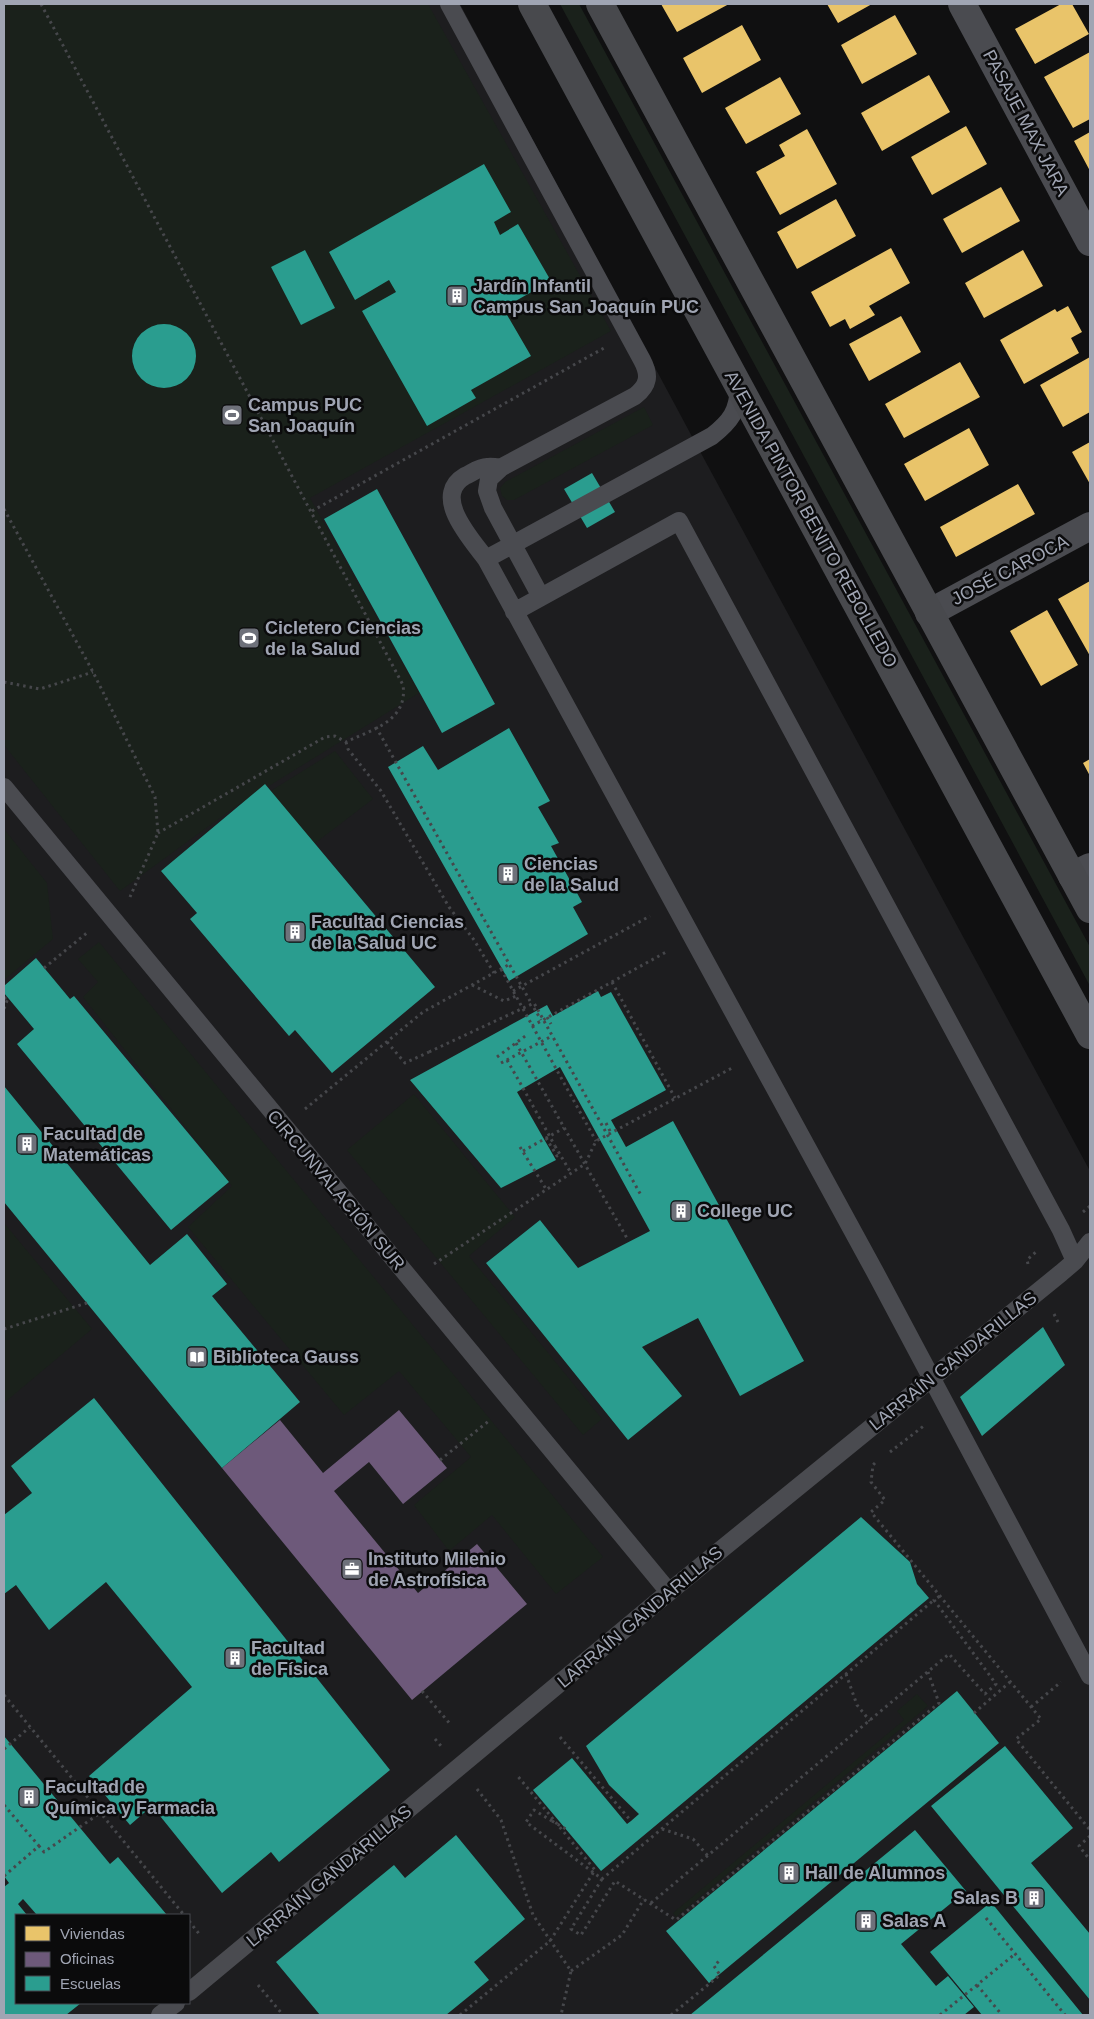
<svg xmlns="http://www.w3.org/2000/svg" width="1094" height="2019" font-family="Helvetica,sans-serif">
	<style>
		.built { fill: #1d1d1f; fill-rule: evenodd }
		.green { fill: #1a211b }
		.homes { fill: #e9c46a }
		.offices { fill: #6d597a }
		.schools { fill: #2a9d8f }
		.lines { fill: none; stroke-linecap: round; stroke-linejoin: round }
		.path { stroke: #46474b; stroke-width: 3; stroke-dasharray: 2.5 4; stroke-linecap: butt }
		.lane { stroke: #4a4b50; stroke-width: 18 }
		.street { stroke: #4a4b50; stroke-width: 28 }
		.secondary { stroke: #48494d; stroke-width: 28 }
		.path-bridge { stroke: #46474b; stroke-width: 3; stroke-dasharray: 2.5 4; stroke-linecap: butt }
		.labels { text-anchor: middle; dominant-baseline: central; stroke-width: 5; stroke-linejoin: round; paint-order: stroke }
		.street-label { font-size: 18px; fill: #a0a5b3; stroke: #0b0b0c }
		.poi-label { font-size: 18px; font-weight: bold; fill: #a0a5b3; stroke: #0b0b0c; text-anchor: start }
	</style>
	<rect width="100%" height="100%" fill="#101011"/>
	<!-- built -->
	<path class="built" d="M4,4h456l236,440 394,727v844h-1086zM16,1915h173v88h-173z"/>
	<!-- green -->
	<path class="green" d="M4,4h424l183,327 -301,167 109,195 -184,114 -115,84 -116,-146z
		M560,4h19l511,943v39z
		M644,407l9,18 -139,75h-7l-5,-4 -2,-8 5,-6z
		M335,751l38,48 -59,45 -45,-52z
		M4,829l43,54 6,56 -49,41z
		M99,942l504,615 -47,37 -64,-79 -43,36 -35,-46 57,-48 -72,-86 -55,44 -156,-188 44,-41 -149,-189 15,-15 -20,-23z
		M414,1094l101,123 -46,39 133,163 -19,16 -236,-285z
		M4,1223l88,106 -88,74z
		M917,1694l11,12 -252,211 -3,-4 231,-193 -7,-9z"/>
	<!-- homes -->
	<path class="homes" d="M661,4h68l-52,28z
		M827,4h45l-34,19z
		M1061,4h11l17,30 -54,30 -20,-35z
		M895,15l22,39 -55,30 -21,-39z
		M742,25l19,35 -59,33 -19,-35z
		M1090,52v67l-17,9 -29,-51z
		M929,75l21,37 -68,39 -21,-38z
		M780,77l21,37 -55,30 -21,-36z
		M966,126l21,38 -55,31 -21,-38z
		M807,129l30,55 -57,31 -24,-43 29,-16 -6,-11z
		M1090,132v39l-16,-30z
		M1001,187l19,34 -58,32 -19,-34z
		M836,199l20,37 -59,33 -20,-37z
		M891,248l19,35 -41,23 6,9 -25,14 -5,-10 -15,8 -19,-35z
		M1023,250l20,36 -59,32 -19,-35z
		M1068,306l14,26 -11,6 8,15 -55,31 -24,-44 55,-31 2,3z
		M901,316l20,36 -52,29 -20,-37z
		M1090,357v55l-27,15 -23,-42z
		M960,362l20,35 -76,41 -19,-34z
		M969,428l20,37 -64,36 -21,-37z
		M1090,442v42l-18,-32z
		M1018,484l17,30 -79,43 -16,-30z
		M1090,581v75l-32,-57z
		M1047,610l31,55 -37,21 -31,-55z
		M1090,759v17l-7,-13z"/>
	<!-- offices -->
	<path class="offices" d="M399,1410l48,58 -44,36 -34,-42 -35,29 84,102 59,-49 50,60 -115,96 -190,-232 58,-48 43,53z"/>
	<!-- schools -->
	<path class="schools" d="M484,164l27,48 -17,10 6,13 18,-11 33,57 -48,27 28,48 -60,34 5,8 -49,28 -65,-115 34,-19 -7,-12 -34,20 -26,-48z
		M305,250l30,58 -34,17 -30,-58z
		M132 356a32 32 0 1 1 64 0a32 32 0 1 1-64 0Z
		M592,473l23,39 -28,16 -23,-39z
		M377,489l118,215 -53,29 -118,-214z
		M509,728l41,73 -12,6 21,36 -8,3 31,56 -9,5 15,27 -79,47 -121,-214 35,-21 15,24z
		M265,784l170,203 -103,86 -37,-43 -6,6 -99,-117 7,-6 -36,-42z
		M36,958l34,41 4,-3 155,186 -58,48 -154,-186 17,-15 -30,-36v-7z
		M598,991l3,6 10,-5 55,98 -55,30 15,27 47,-26 131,240 -64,35 -42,-78 -56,29 40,49 -54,44 -142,-177 54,-43 38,48 72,-37 -90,-164 -43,25 39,68 -55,28 -91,-108 137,-75 6,11z
		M4,1086l146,179 37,-31 40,50 -15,12 88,106 -78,66 -218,-266z
		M1043,1327l22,38 -83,71 -22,-39z
		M94,1398l296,372 -111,92 -8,-10 -49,41 -70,-87 -22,19 -41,-49 103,-89 -86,-105 -57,48 -33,-45 -12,9v-79l28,-22 -21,-27z
		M861,1517l49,45 7,22 12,14 -328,273 -68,-81 39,-32 55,66 4,-3 8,-7 -30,-29 -23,-39z
		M957,1691l42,52 -290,240 -43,-52z
		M4,1736l106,128 8,-7 49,58h-130l-14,-16 -5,5 9,11h-11v88h65l-15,12h-62v-128l5,-4 -5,-7z
		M1005,1746l68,82 -42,35 59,71v66l-159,-194z
		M915,1830l51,61 -65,53 35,42 12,-10 26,31 -10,8h-274z
		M456,1835l69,84 -51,43 15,18 -43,35h-126l-44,-53 118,-97 11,13z
		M991,1902l92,113h-101l-52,-63z"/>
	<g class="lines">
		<!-- path -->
		<path class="path" d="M41,4l362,681c5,36 -30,44 -57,57l-11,-6 -10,1 -167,96
			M4,509l89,163 62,125 3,36 -28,64
			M312,511l292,-163
			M4,682l36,7 53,-17
			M376,727l154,274
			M346,742l2,7 33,42 68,116 25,33 20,33
			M44,968l44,-36
			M501,969l95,172
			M612,982l63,116
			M472,985l32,16 12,-5
			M513,991l137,-75
			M4,998h4l-4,11
			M534,1008l7,12
			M547,1017l4,7
			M532,1026l136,-75
			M387,1042l18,21 24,-11
			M516,1043l112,197
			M497,1057l31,-23
			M507,1060l16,28
			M305,1109l118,-97 87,-48
			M606,1123l5,10
			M546,1138l11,18 3,-2
			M555,1146l16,27
			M520,1147l26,42
			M523,1151l41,-23
			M1083,1212l7,-6
			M434,1264l151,-100 11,-23 136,-73
			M1028,1264l-1,-4 11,-10
			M1054,1314l4,8
			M4,1329l83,-26
			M890,1452l35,-27
			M440,1460l50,-40
			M875,1463l-2,2 -2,17 14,18 -14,12 170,207 -25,20 74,91
			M846,1674l11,31 13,16
			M422,1691l29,34
			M4,1695l180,220
			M1031,1707l30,-25
			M974,1713l36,-31
			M560,1737l71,84
			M435,1739l6,7
			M4,1749l26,-22
			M477,1789l24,31 32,95 38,56 -10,44
			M4,1805l35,41
			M552,1821l-18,-11 -8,12 76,57 332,-279
			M662,1829l31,10 15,17
			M1090,1836l-11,10 11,14
			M4,1876l35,-30 5,6 56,-39
			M602,1879l-31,50 10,6 34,-54 61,39 263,-217 -11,-31
			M651,1903l298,-249 36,40 11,-10 -62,-84 6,-4
			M986,1918l79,97
			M189,1921l11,14
			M571,1971l51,-36 22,-36
			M258,1985l25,30
			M977,1985l25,30
			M460,2015l90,-74 45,-71 -79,-96
			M671,2015l49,-40 -6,-9 7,-7
			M940,2015l75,-61"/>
		<!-- lane -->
		<path class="lane" d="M449,4l193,356c8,15 7,25 -7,36l-133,71 -13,12 -2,12 6,17 48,89
			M739,387c-1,24 -8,34 -27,49l-226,123 388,711 216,406
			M486,559c-15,-20 -55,-63 -21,-83 7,-3 14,-9 22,-9 5,-1 10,1 15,0
			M514,612l165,-91 382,709 14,31
			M4,787l665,805
			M189,1992l480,-400 392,-319 14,-12 15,-19
			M160,2015l16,-12"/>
		<!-- street -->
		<path class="street" d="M962,4l128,238
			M929,613l161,-87
			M1072,876l18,-9"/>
		<!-- secondary -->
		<path class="secondary" d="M532,4l558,1031
			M600,4l490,905"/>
		<!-- path-bridge -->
		<path class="path-bridge" d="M429,1052l105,-49 108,194
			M501,1063l51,-27
			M523,1088l32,58
			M552,1821l14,8"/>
	</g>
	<!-- icons -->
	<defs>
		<g id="building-square" transform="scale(1.125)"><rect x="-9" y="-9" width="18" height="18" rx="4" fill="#6e717a" stroke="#0b0b0c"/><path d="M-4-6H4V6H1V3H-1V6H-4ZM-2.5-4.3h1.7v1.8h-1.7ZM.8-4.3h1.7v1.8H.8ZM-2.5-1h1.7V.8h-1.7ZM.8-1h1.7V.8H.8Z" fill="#fff"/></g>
		<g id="stadium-square" transform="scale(1.125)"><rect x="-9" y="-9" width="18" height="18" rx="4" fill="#6e717a" stroke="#0b0b0c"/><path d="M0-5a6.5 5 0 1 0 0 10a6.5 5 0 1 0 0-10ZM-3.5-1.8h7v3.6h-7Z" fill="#fff"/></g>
		<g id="library-square" transform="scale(1.125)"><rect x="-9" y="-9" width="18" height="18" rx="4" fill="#6e717a" stroke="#0b0b0c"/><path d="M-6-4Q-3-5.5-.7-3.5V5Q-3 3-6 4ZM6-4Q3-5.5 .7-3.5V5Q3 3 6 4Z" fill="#fff"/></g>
		<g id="office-square" transform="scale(1.125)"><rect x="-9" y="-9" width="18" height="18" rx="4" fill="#6e717a" stroke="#0b0b0c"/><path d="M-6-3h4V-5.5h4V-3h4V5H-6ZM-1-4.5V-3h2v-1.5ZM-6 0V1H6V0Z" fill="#fff"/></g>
	</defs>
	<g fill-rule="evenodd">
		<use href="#building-square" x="457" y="296"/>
		<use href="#stadium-square" x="232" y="415"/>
		<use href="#stadium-square" x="249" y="638"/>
		<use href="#building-square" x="508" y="874"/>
		<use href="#building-square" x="295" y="932"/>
		<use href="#building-square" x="27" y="1144"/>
		<use href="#building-square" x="681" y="1211"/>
		<use href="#library-square" x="197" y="1357"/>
		<use href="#office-square" x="352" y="1569"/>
		<use href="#building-square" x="235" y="1658"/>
		<use href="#building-square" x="29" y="1797"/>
		<use href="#building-square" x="789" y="1873"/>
		<use href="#building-square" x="1034" y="1898"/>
		<use href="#building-square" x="866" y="1921"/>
	</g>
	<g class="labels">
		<!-- street labels -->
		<g class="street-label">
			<text transform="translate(1026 123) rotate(62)">PASAJE MAX JARA</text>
			<text transform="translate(811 519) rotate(61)">AVENIDA PINTOR BENITO REBOLLEDO</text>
			<text transform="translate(1010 570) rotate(-28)">JOSÉ CAROCA</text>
			<text transform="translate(336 1190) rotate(50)">CIRCUNVALACIÓN SUR</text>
			<text transform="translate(953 1361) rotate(-39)">LARRAÍN GANDARILLAS</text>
			<text transform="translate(640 1617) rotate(-40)">LARRAÍN GANDARILLAS</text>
			<text transform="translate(329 1876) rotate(-40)">LARRAÍN GANDARILLAS</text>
		</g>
		<!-- poi labels -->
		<g class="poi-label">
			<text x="473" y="286">Jardín Infantil<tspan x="473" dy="21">Campus San Joaquín PUC</tspan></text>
			<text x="248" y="405">Campus PUC<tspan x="248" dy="21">San Joaquín</tspan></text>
			<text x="265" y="628">Cicletero Ciencias<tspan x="265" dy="21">de la Salud</tspan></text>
			<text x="524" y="864">Ciencias<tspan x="524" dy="21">de la Salud</tspan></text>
			<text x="311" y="922">Facultad Ciencias<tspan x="311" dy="21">de la Salud UC</tspan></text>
			<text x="43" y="1134">Facultad de<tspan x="43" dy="21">Matemáticas</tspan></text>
			<text x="697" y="1211">College UC</text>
			<text x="213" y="1357">Biblioteca Gauss</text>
			<text x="368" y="1559">Instituto Milenio<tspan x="368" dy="21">de Astrofísica</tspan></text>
			<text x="251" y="1648">Facultad<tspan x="251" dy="21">de Física</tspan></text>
			<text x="45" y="1787">Facultad de<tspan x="45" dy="21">Química y Farmacia</tspan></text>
			<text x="805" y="1873">Hall de Alumnos</text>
			<text x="1018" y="1898" text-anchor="end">Salas B</text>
			<text x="882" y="1921">Salas A</text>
		</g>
	</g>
	<!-- border -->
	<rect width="1094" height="2019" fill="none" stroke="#a0a5b3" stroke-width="10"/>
	<!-- legend -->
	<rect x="15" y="1914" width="175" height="90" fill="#0b0b0c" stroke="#47494f"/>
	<rect x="25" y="1926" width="25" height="15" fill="#e9c46a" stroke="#47494f"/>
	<text x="60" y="1939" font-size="15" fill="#a0a5b3">Viviendas</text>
	<rect x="25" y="1952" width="25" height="15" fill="#6d597a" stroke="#47494f"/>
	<text x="60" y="1964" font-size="15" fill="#a0a5b3">Oficinas</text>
	<rect x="25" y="1976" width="25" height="15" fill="#2a9d8f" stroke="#47494f"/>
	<text x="60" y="1989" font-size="15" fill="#a0a5b3">Escuelas</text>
</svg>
